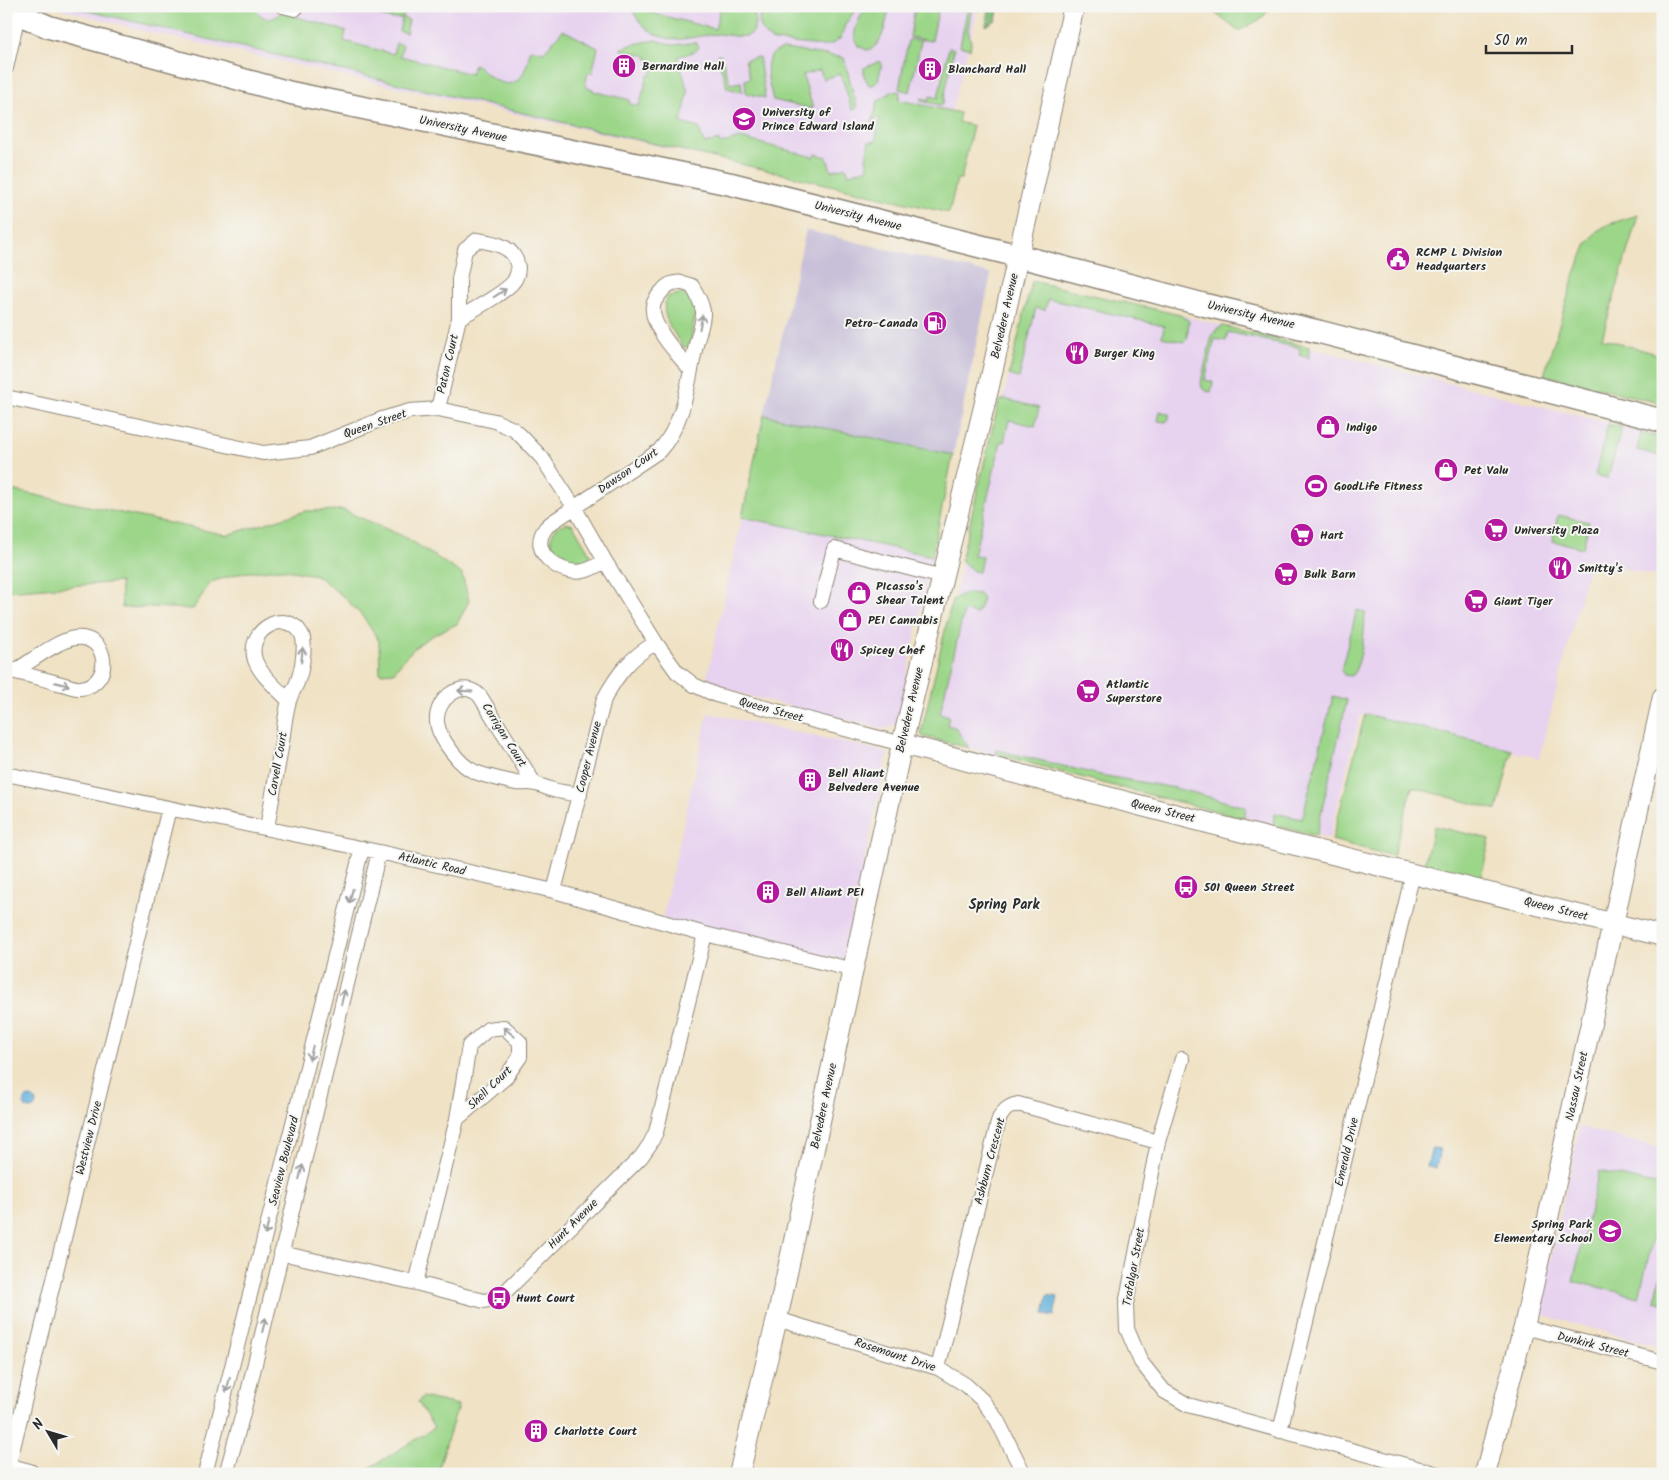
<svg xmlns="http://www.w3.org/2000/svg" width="1669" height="1480" font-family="Kalam,sans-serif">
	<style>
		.built { fill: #e7d2ef }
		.industrial { fill: #c8bfd8 }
		.green { fill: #9cd689; stroke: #64805a }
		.forest { fill: #7db775; stroke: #547150 }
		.water { fill: #64b0dd; stroke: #486e84 }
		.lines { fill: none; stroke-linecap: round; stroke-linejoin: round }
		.street-casing { stroke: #8e8678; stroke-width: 16 }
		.secondary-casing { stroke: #8e8678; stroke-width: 22 }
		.primary-casing { stroke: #8e8678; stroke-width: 25 }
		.street { stroke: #fff; stroke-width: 14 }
		.secondary { stroke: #fff; stroke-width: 20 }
		.primary { stroke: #fff; stroke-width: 22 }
		.oneway { stroke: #a0a0a0 }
		.labels { text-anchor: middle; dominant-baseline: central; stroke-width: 4; stroke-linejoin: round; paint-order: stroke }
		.poi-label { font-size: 12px; font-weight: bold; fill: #2b2b2b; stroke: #f6f6f2; text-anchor: start }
		.street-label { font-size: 12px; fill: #2b2b2b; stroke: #f6f6f2 }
		.neighbourhood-label { font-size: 14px; font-weight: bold; fill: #2b2b2b; stroke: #f6f6f2 }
	</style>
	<rect width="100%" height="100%" fill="#f6f6f2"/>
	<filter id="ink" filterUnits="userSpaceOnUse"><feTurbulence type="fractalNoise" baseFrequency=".02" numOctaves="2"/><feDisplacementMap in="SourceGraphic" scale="10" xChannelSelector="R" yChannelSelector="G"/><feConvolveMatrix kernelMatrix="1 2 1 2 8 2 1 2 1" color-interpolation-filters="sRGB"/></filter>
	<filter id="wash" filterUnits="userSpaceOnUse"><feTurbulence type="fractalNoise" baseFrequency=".0096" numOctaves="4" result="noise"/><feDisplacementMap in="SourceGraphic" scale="20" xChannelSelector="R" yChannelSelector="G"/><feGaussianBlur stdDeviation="1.12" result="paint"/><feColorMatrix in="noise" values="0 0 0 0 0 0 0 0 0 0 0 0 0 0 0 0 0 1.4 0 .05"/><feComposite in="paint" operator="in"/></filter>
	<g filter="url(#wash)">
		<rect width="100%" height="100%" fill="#f0e2c5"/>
		<!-- built -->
		<path class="built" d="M50,6h929l-32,122 -16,79 -782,-175z
			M1032,281l148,34 483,122v141l-73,-18 -51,198 -178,-44 -32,125 -407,-103 -1,-2z
			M742,517l190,39 -35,168 -13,5 -131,-32 -47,-15z
			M708,713l180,39 -45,208 -181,-40z
			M1580,1127l83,22v198l-125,-33z"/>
		<!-- industrial -->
		<path class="industrial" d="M806,230l185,44 -38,181 -189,-40z"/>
		<!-- green -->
		<path class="green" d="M67,6h184c16,17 21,17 36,0l8,3 -2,7 53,15 -2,10 49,13 3,-11 7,2 -3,11 71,18 3,-10c7,3 9,8 15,12 28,20 38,-3 41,-27l14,3 19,-22 35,18 -6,25 -4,-1 -3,15 8,2v2l37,9 -1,4 10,2 9,-31 3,1 4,-15 -8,-2v-3l-27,-7 14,-5 21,-4 19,5 22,-3 3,5 -3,4 -18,6 10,35 -7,31 18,5 5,16 15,-4 1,4 20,-6 74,19 1,-3 12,3 4,14 15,-4 3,7 19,-6 -2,-10 3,-17 6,1 5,-23 -4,-1 -2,6 -2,-1 6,-22 15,-10 7,1 -1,8 61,13 -2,9 15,4 -12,53h-4l-8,34z
			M345,6h61l-3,12 6,2 -3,13 -7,-2 3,-13 -10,1z
			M631,6h19l-2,6 67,17 6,-23h32c2,7 4,21 -1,27 -7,7 -25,1 -34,1 -12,0 -24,4 -35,5 -23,3 -45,-12 -52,-33z
			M760,6h51l1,4 15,-4h31l-13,19 -4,13 -9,6 -9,2 -49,-5c-15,-6 -16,-21 -14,-35z
			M867,6h23c-4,13 -7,43 -23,44l-9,-4c-8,-14 1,-27 9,-40z
			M915,6h24l-7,34 -2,1 -20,-4z
			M968,6h4l-4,23 3,14 -1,6 -10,-3z
			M1206,6h66l-11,13 -23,12z
			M910,39l11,2 -11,51 -11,-3 9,-48z
			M949,47l5,2 -11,54 -3,2 -19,-4 1,-3 7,2 1,-4 8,2z
			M784,49l56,8 4,1 13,50 -5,2 -11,-36 -18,5 -3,-9 -17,5 10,34 -40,-9c-4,-17 -15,-47 11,-51z
			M717,54l4,1 9,29 11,-2 1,10 -15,-4z
			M759,57l6,41 -19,-5 -1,-13 5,-2 -5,-18z
			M880,61l2,2 -4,18 -5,4h-4l-5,-9v-8z
			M1638,215l-36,123 61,18v48l-119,-29 31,-102 12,-29 10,-13 12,-7z
			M1032,281l148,34 9,6 -2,18 -3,3 -22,-5 2,-11 -116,-27 -3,11 -9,-2 -17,70 -10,-3z
			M683,293l7,3 7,9 -7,39 -5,4 -2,-1c-9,-15 -27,-35 -14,-51z
			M1223,326l86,21v11l-10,-3 1,-7 -72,-16 -2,9 -11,-2 -10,41 8,2 -2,10 -5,-1 -4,-3 -1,-6 11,-46 4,-6z
			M1005,399l34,9 -4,18 -26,-6 -5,22 -3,-1 -27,114 8,2 -3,15 -6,-1 -12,-11 37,-155 2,-4z
			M1160,411l9,3v5l-3,3 -8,-1z
			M764,415l189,40 -21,101 -190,-39z
			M1608,424l14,3 -14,51 -13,-3z
			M1641,433l22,5v19l-26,-7z
			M6,489l221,46 79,-24 37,-1 64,28 55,36 7,27 -12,23c-30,13 -43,20 -63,48l-14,1 -1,-32 -15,-23 -20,-21 -28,-22 -36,-6 -39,4 -30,9 -18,27 -43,-2 -28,1 -2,-26 -114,9z
			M1558,515l31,7 -6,26 -31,-7z
			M566,523l7,2 17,29v4c-25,25 -59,-25 -24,-35z
			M970,593l9,1 4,5 -3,8 -4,7 -12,-3 -24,102 9,3 -2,9 8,2 14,21 -47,-12 -1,-2 31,-134 10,-6z
			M1357,610l8,2c0,14 -3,55 -14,64l-7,-1 -3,-5z
			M1333,696l14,4 -31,136 -43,-11 2,-12 27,6z
			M1365,714l147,36 -15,60 -85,-23 -19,69 -61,-16z
			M997,750l103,25 75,13 71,19 -2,11 -130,-32 -118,-32z
			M1434,826l56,13 -9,39 -57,-14z
			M1599,1171l64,15v10l-24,101 -66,-16z
			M1663,1264v39l-8,-2z
			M422,1397l36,8 -21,69h-71l3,-2 -1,-3 66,-41 -16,-26z"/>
		<!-- forest -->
		<path class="forest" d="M988,6h11l-3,14 -10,6z"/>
		<!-- water -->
		<path class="water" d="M24 1103a6 6 0 1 1 12 0a6 6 0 1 1-12 0Z
			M1432,1148l8,1 -4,19 -9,-2z
			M1048,1295l10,2 -4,19 -10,-2z"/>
	</g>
	<g filter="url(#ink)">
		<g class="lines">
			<!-- street casing -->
			<g class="street-casing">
				<path id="street" d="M283,6l12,3
					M6,68l9,-40 -3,-15 2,-5
					M6,397l257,56 47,-5 72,-29 28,-8 28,-2 57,12 18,8 7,6 22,23 32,49 31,54 51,82 21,29 17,13 22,10 186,49
					M438,409l21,-91v-39l6,-29 12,-10c13,2 32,5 38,18 3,6 4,13 1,19 -3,12 -45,34 -57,41
					M605,561c-7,4 -15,9 -22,10 -22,5 -55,-19 -38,-42 2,-3 6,-6 9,-8l105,-70c26,-28 29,-70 37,-106 2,-10 8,-24 7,-34 -2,-10 -6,-17 -11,-25 -11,-4 -20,-6 -28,3 -4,5 -10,10 -11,17 -3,20 25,49 37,63
					M821,601l13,-52 109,28
					M6,670c19,4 37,9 56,14 5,1 13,5 19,4 33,-4 28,-54 -6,-50 -17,2 -45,24 -60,33
					M6,774l373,78 175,39 151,43 149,36
					M534,783l-54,-87c-18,-18 -45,3 -43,26 1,11 8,21 15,30 6,8 14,16 23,20 13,5 28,8 41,11 6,1 13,-1 19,1 5,1 10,3 15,5 9,3 20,4 30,6
					M267,828c5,-29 10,-57 15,-86 2,-13 3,-28 7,-41 2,-8 7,-14 9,-21 4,-10 8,-36 4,-45 -14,-28 -57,-6 -47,25 6,16 23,29 34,41
					M554,891l50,-192c13,-24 27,-43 52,-56
					M1182,1059l-24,83 -32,162 1,25 14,33 23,29 24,14 250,69
					M281,1253l135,30 68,18 15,-3 142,-141 9,-13 6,-12 49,-198
					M416,1283l41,-164 12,-73 19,-17 16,-2 16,15v15l-15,21 -48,41
					M777,1319l161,49 28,17 16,15 15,20 27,54
					M1524,1327l139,35
					M938,1368l61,-249c5,-9 9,-13 19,-15l140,38
					M1280,1431l133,-558
					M8,1468l161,-660
					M205,1474l157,-626
					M226,1474l16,-57 137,-565"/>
			</g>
			<!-- secondary casing -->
			<g class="secondary-casing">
				<path id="secondary" d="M902,744l349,90 412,102
					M6,1468l23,6
					M739,1474l38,-155 125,-575 87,-358 85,-380
					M1485,1474l39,-147 139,-630"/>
			</g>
			<!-- primary casing -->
			<g class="primary-casing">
				<path id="primary" d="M6,12l20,5 23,10 242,66 440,91 288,72 186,49 115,27 343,89"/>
			</g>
			<!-- street -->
			<use href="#street" class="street"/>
			<!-- secondary -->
			<use href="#secondary" class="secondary"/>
			<!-- primary -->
			<use href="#primary" class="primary"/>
		</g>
		<!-- one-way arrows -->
		<defs><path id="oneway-shaft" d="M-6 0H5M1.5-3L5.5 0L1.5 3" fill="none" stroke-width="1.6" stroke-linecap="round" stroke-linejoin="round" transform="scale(1.25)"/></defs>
		<g class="oneway">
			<use href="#oneway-shaft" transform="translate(500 293) rotate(-33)"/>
			<use href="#oneway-shaft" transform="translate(701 322) rotate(-78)"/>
			<use href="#oneway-shaft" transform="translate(302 655) rotate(-84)"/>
			<use href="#oneway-shaft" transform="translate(62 684) rotate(14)"/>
			<use href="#oneway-shaft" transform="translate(465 691) rotate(-177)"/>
			<use href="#oneway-shaft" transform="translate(351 896) rotate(104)"/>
			<use href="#oneway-shaft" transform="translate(343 997) rotate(-76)"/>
			<use href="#oneway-shaft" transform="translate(509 1032) rotate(-141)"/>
			<use href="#oneway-shaft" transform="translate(311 1053) rotate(104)"/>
			<use href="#oneway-shaft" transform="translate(301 1172) rotate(-76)"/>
			<use href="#oneway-shaft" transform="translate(267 1228) rotate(104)"/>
			<use href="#oneway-shaft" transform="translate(264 1325) rotate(-76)"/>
			<use href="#oneway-shaft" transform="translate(228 1385) rotate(104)"/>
		</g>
	</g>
	<!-- icons -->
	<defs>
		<g id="building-disc" transform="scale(1.25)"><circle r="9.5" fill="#b5179e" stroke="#f6f6f2"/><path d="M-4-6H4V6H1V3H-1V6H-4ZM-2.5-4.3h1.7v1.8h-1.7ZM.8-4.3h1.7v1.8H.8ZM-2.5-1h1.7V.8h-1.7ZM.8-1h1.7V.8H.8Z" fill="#fff"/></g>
		<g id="university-disc" transform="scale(1.25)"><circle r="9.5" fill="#b5179e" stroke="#f6f6f2"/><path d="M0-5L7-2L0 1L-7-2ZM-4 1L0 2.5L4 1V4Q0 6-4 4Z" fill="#fff"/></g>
		<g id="civic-disc" transform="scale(1.25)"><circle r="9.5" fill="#b5179e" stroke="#f6f6f2"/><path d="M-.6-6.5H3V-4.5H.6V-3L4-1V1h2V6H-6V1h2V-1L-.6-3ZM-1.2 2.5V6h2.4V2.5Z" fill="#fff"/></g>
		<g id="fuel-disc" transform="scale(1.25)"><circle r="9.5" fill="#b5179e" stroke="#f6f6f2"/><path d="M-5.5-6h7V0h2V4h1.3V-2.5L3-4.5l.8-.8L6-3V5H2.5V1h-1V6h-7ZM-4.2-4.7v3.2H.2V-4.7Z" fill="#fff"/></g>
		<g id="restaurant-disc" transform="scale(1.25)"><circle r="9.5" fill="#b5179e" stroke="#f6f6f2"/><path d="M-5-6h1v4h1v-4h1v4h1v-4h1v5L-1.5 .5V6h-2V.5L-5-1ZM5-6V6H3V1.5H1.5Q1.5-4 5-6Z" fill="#fff"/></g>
		<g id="shop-disc" transform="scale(1.25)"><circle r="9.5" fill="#b5179e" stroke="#f6f6f2"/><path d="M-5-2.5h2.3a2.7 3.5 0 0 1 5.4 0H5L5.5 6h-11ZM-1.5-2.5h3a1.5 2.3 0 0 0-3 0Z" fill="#fff"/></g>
		<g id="stadium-disc" transform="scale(1.25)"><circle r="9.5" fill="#b5179e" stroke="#f6f6f2"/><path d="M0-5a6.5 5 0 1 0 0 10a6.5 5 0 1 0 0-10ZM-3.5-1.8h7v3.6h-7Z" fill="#fff"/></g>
		<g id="supermarket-disc" transform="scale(1.25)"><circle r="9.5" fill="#b5179e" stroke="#f6f6f2"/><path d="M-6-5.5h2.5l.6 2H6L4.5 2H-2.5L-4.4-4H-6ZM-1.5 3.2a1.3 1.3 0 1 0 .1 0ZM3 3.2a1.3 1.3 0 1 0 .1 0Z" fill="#fff"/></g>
		<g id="bus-disc" transform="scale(1.25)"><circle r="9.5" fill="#b5179e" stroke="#f6f6f2"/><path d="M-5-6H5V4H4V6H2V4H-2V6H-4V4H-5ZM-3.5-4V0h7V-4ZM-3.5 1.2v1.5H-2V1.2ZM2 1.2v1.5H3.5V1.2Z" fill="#fff"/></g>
		<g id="school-disc" transform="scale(1.25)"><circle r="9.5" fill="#b5179e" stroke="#f6f6f2"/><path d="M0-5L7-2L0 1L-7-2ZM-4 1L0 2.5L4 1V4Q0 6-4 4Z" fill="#fff"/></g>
	</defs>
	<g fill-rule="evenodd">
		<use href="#building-disc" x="624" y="66"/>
		<use href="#building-disc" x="930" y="69"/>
		<use href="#university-disc" x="744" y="119"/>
		<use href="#civic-disc" x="1398" y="259"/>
		<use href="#fuel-disc" x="935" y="323"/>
		<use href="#restaurant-disc" x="1077" y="353"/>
		<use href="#shop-disc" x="1328" y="427"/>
		<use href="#shop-disc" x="1446" y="470"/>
		<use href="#stadium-disc" x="1316" y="486"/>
		<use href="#supermarket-disc" x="1496" y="530"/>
		<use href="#supermarket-disc" x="1302" y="535"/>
		<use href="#restaurant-disc" x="1560" y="568"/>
		<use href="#supermarket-disc" x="1286" y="574"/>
		<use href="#shop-disc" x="859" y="593"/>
		<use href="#supermarket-disc" x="1476" y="601"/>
		<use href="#shop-disc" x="850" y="620"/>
		<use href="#restaurant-disc" x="842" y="650"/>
		<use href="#supermarket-disc" x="1088" y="691"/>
		<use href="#building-disc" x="810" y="780"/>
		<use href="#bus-disc" x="1186" y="887"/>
		<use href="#building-disc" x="768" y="892"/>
		<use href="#school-disc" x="1610" y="1231"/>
		<use href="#bus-disc" x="499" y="1298"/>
		<use href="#building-disc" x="536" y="1431"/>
	</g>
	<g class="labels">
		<!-- poi labels -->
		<g class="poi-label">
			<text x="642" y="66">Bernardine Hall</text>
			<text x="948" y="69">Blanchard Hall</text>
			<text x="762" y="112">University of<tspan x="762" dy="14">Prince Edward Island</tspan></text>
			<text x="1416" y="252">RCMP L Division<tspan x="1416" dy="14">Headquarters</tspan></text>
			<text x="918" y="323" text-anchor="end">Petro-Canada</text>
			<text x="1094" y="353">Burger King</text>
			<text x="1346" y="427">Indigo</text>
			<text x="1464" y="470">Pet Valu</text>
			<text x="1334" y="486">GoodLife Fitness</text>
			<text x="1514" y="530">University Plaza</text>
			<text x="1320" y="535">Hart</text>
			<text x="1578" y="568">Smitty's</text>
			<text x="1304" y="574">Bulk Barn</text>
			<text x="876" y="586">PIcasso's<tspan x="876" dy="14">Shear Talent</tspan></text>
			<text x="1494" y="601">Giant Tiger</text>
			<text x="868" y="620">PEI Cannabis</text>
			<text x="860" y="650">Spicey Chef</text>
			<text x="1106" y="684">Atlantic<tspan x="1106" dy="14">Superstore</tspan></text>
			<text x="828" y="773">Bell Aliant<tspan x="828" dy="14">Belvedere Avenue</tspan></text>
			<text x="1204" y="887">501 Queen Street</text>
			<text x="786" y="892">Bell Aliant PEI</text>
			<text x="1592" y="1224" text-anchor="end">Spring Park<tspan x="1592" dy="14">Elementary School</tspan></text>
			<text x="516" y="1298">Hunt Court</text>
			<text x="554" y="1431">Charlotte Court</text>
		</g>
		<!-- street labels -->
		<g class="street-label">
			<text transform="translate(463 129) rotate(12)">University Avenue</text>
			<text transform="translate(858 216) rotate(14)">University Avenue</text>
			<text transform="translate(1251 315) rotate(13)">University Avenue</text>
			<text transform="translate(1005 316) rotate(-77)">Belvedere Avenue</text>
			<text transform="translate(448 364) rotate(-77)">Paton Court</text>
			<text transform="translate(375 424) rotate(-19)">Queen Street</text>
			<text transform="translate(628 471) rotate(-35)">Dawson Court</text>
			<text transform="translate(771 710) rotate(15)">Queen Street</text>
			<text transform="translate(910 710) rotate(-77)">Belvedere Avenue</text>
			<text transform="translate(504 735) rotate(58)">Corrigan Court</text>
			<text transform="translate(589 757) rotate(-76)">Cooper Avenue</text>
			<text transform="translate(278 764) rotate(-80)">Carvell Court</text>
			<text transform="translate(1163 811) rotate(14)">Queen Street</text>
			<text transform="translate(432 864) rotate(13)">Atlantic Road</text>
			<text transform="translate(1556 909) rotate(14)">Queen Street</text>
			<text transform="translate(1577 1086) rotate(-78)">Nassau Street</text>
			<text transform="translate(490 1088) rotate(-44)">Shell Court</text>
			<text transform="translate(824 1106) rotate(-78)">Belvedere Avenue</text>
			<text transform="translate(89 1138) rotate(-76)">Westview Drive</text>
			<text transform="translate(1347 1152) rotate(-77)">Emerald Drive</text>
			<text transform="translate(284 1161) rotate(-76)">Seaview Boulevard</text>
			<text transform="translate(990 1161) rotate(-75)">Ashburn Crescent</text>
			<text transform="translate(573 1224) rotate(-45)">Hunt Avenue</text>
			<text transform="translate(1134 1267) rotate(-80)">Trafalgar Street</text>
			<text transform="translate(1593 1345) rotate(14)">Dunkirk Street</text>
			<text transform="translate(895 1355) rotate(18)">Rosemount Drive</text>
		</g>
		<!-- neighbourhood labels -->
		<g class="neighbourhood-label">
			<text x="1004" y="905">Spring Park</text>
		</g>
	</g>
	<!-- margin -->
	<rect width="1669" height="1480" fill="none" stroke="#f6f6f2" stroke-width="25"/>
	<!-- north arrow -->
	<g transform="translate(48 1432) rotate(308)" stroke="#f6f6f2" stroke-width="4" paint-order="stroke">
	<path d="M0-4L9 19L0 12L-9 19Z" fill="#2b2b2b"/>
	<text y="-8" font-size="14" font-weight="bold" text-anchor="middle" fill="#2b2b2b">N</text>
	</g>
	<!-- scale -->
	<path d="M1486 45v8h86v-8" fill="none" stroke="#2b2b2b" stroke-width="2.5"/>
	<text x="1494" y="45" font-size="15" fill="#2b2b2b" stroke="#f6f6f2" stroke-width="4" paint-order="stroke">50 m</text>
</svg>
